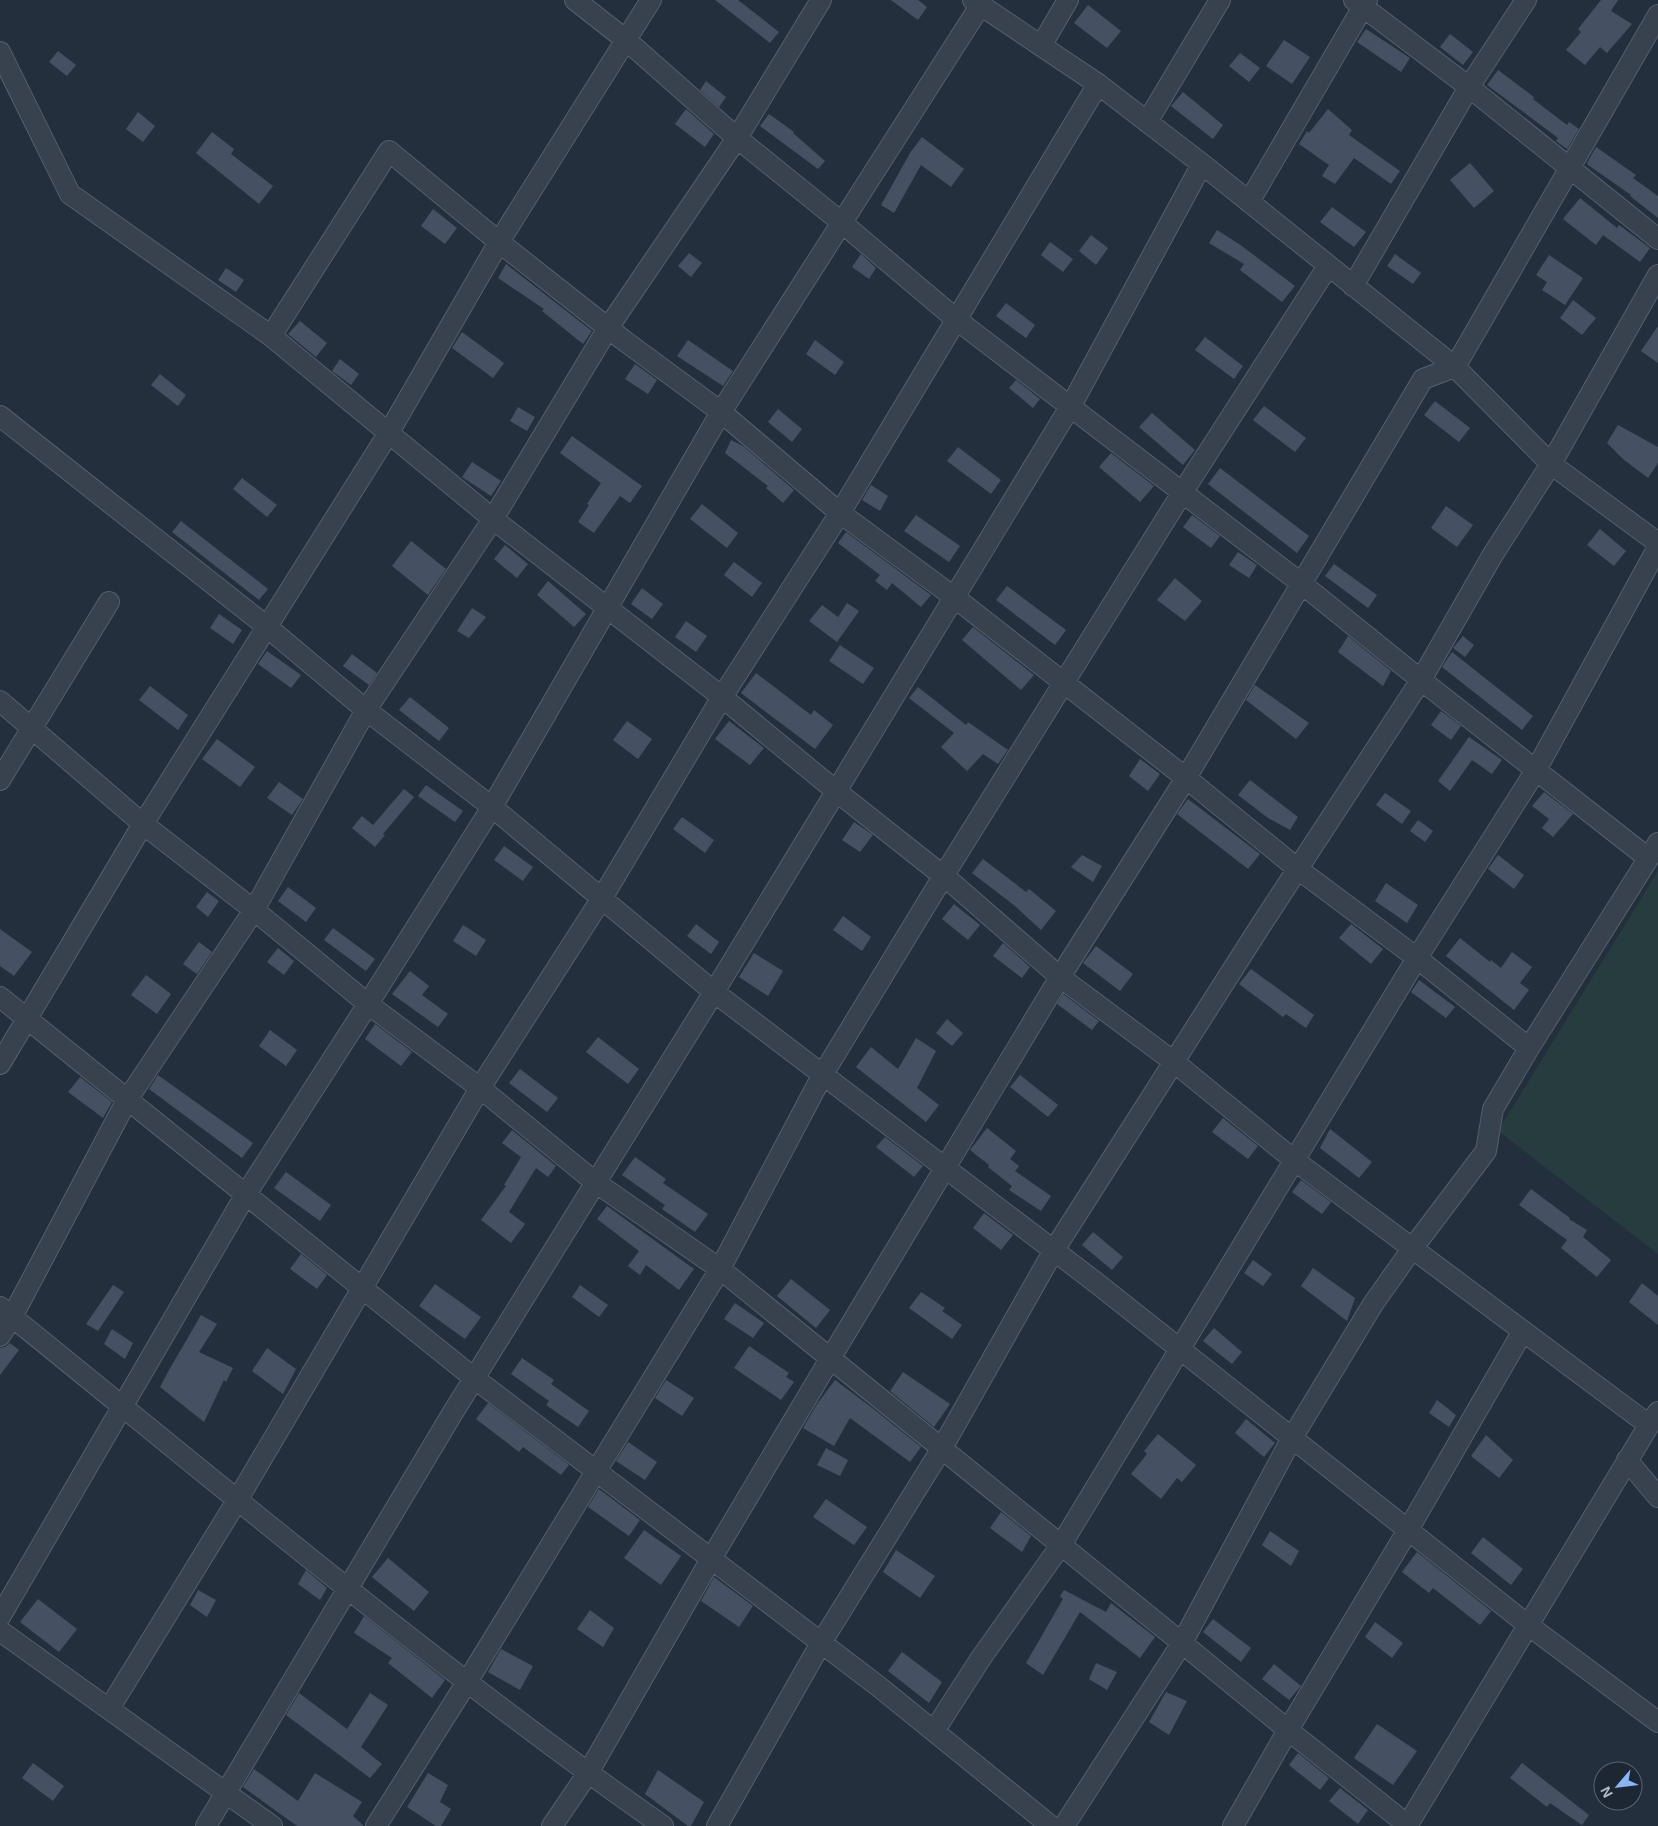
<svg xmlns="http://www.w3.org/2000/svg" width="1658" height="1826" font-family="Arial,sans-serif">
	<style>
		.green { fill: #263c3f }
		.building { fill: #455162 }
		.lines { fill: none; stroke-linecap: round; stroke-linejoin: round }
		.minor-casing { stroke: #565f6c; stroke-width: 22 }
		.minor { stroke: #38414e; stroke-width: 20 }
	</style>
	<rect width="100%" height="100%" fill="#242f3e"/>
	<!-- green -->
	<path class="green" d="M1658,871v383l-160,-123z"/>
	<!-- building -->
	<path class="building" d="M715,0h23l41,32 -9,11z
		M891,0h27l9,7 -9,13z
		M1601,0h17l-7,11 21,13 -25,29 -7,-6 -15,18 -19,-15 15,-18 -3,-3z
		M1088,5l33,26 -14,17 -33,-25z
		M1366,29l44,29 -9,14 -44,-30z
		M1450,34l23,18 -10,13 -23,-18z
		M1284,40l26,17 -18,27 -26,-18z
		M58,51l18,14 -9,11 -18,-14z
		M1240,53l20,15 -11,14 -20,-16z
		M1498,70l36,27 -1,2 34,26 2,-3 10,7 -12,20 -11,-8 2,-3 -71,-53z
		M706,81l20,16 -7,10 -19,-17z
		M1183,92l40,33 -10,14 -42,-33z
		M686,109l28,25 -9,13 -30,-23z
		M1328,109l24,21 -3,5 51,36 -9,13 -37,-26 -19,26 -13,-8 7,-11 -30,-21 8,-13 2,2z
		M138,112l17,14 -12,16 -17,-13z
		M769,114l25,18 -1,1 32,28 -7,8 -58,-43z
		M212,132l22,17 -3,5 42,32 -14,18 -63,-51z
		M922,137l42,32 -13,18 -30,-22 -27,48 -13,-8 29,-52z
		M1596,147l40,28 -3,3 25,18v22l-28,-22 1,-1 -43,-30 -1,-2z
		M1470,163l24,28 -20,17 -24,-28z
		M1580,198l37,30 2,-3 31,23 -10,14 -37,-27 -7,10 -33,-26z
		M1332,207l34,25 -12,15 -34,-25z
		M433,209l24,19 -12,16 -24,-18z
		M1217,230l22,14 56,42 -13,16 -42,-32 4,-6 -35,-21z
		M1091,235l17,13 -12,17 -17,-14z
		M1050,242l23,17 -10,13 -22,-17z
		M689,253l13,10 -11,14 -13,-11z
		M861,254l15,14 -7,11 -17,-12z
		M1395,254l26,19 -8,11 -26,-18z
		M1549,255l34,23 -18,27 -23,-15 5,-8 -11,-7z
		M506,264l86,67 -9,13 -41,-33 2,-2 -46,-31z
		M226,268l18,12 -8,12 -18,-12z
		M1573,300l23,18 -14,17 -22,-17z
		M1006,303l29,22 -9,13 -30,-22z
		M300,321l27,22 -11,14 -28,-23z
		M1658,326v37l-17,-12z
		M462,332l42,31 -11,15 -41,-30z
		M1205,337l38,29 -9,13 -39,-29z
		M688,340l45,31 -10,15 -46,-30z
		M815,340l29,22 -9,13 -29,-21z
		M340,359l19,15 -8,11 -19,-14z
		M635,364l22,16 -9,14 -23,-15z
		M160,374l26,21 -8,11 -27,-21z
		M1016,380l24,19 -7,9 -24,-20z
		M1435,401l35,27 -11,14 -35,-27z
		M1264,406l42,32 -11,14 -42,-32z
		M518,407l17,10 -8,14 -17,-10z
		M778,409l24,20 -10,13 -24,-20z
		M1152,413l43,37 -12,15 -44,-38z
		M1618,425l40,22v16l-10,15 -25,-19 -16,-16z
		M572,436l70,50 -12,17 -10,-7 -26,37 -16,-11 11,-17 -2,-1 14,-21 -41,-30z
		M731,440l12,6 51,44 -11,13 -17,-15 2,-2 -43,-33z
		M958,447l43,33 -10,14 -44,-33z
		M1111,453l43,33 -14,16 -41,-35z
		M472,462l29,19 -10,15 -29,-19z
		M1220,468l89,68 -12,17 -89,-69z
		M242,478l35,27 -10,12 -34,-28z
		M871,485l17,11 -8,15 -18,-11z
		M702,504l36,29 -11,15 -37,-29z
		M1446,506l27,19 -16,22 -26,-19z
		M916,515l44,31 -11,16 -45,-31z
		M1192,515l28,21 -9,12 -28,-21z
		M181,521l87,68 -9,11 -87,-68z
		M1600,529l26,22 -12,15 -27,-21z
		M846,532l85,63 -10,12 -29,-24 -5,7 -12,-9 5,-6 -42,-32z
		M411,541l35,28 -18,26 -36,-29z
		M505,545l23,19 -11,14 -23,-19z
		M1238,552l19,13 -8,13 -20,-13z
		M734,562l28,21 -10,14 -28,-22z
		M1334,564l43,31 -9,13 -43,-32z
		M1175,578l27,23 -17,20 -28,-21z
		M548,581l38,33 -12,13 -37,-32z
		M1007,586l59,44 -11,15 -59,-45z
		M642,588l21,16 -11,15 -21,-15z
		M847,603l12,8 -22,31 -28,-21 13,-16 16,12z
		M472,608l14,9 -17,21 -12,-7z
		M219,614l23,16 -9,14 -23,-16z
		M686,621l21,15 -11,16 -21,-15z
		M973,627l61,48 -13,15 -59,-50z
		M1348,636l43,35 -8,15 -45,-34z
		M1463,636l11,9 -9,12 -12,-9z
		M840,645l34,23 -11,16 -34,-23z
		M267,651l34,24 -10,13 -33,-24z
		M1452,652l81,64 -11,14 -80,-63z
		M352,654l25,19 -8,12 -26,-19z
		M756,673l55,42 3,-5 19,15 -18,24 -74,-56z
		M1255,685l54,38 -13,16 -50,-39z
		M150,686l38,29 -10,15 -39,-30z
		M918,687l48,38 2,-3 40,28 -10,14 -15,-10 -16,17 -26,-24 13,-14 -45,-35z
		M410,697l39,31 -10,13 -40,-31z
		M1441,711l20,15 -10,14 -20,-15z
		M627,721l25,18 -14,20 -25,-19z
		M729,721l35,27 -14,17 -35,-26z
		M1469,737l33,23 -10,14 -20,-14 -22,31 -12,-10z
		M217,739l38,28 -15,20 -38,-28z
		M1140,759l20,15 -12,17 -19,-15z
		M1250,780l48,37 -8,13 -22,-12 -30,-23z
		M279,782l24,17 -11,16 -25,-17z
		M426,785l37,26 -8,11 -37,-26z
		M404,789l10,8 -31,37 2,1 -10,12 -23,-19 10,-12 11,9z
		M1544,792l29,22 -20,23 -11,-9 7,-9 -17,-13z
		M1385,793l26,18 -9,13 -26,-19z
		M1188,799l72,55 -12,15 -71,-55z
		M682,817l32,23 -9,13 -32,-24z
		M1418,820l15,11 -8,11 -15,-11z
		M854,822l19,13 -13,17 -18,-12z
		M504,846l29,21 -10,14 -29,-21z
		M1082,855l20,11 -9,16 -22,-15z
		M1498,855l26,20 -10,14 -26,-20z
		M983,859l43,33 3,-3 27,22 -15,19 -26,-24 -43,-33z
		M1386,883l32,22 -11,18 -32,-22z
		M288,887l28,21 -10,14 -28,-21z
		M207,892l12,9 -11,16 -12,-10z
		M954,904l26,21 -12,15 -26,-21z
		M843,916l28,21 -9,14 -29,-21z
		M696,924l23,18 -8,12 -24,-18z
		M1351,924l32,25 -12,15 -32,-26z
		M463,925l23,15 -10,16 -23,-15z
		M333,928l42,31 -9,12 -42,-31z
		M0,929l32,23 -18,24 -14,-10z
		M1460,938l30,24 1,-2 10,8 11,-16 20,15 -12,16 9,7 -15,20 -68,-54z
		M199,942l13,10 -15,22 -14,-10z
		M1003,943l27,24 -8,11 -29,-22z
		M1096,946l37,28 -13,17 -37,-28z
		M278,948l16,13 -10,14 -17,-13z
		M754,953l29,18 -15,25 -29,-19z
		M1251,969l63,46 -8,13 -20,-14 -3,3 -44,-33z
		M410,971l19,15 -7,9 26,19 -10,13 -46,-33z
		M146,975l25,19 -14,20 -26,-19z
		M1419,980l36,27 -9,11 -35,-26z
		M1063,994l36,27 -7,9 -35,-26z
		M947,1019l16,14 -11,13 -16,-13z
		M375,1024l37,28 -11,14 -36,-27z
		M270,1030l27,20 -11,16 -27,-20z
		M598,1037l41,32 -11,15 -42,-32z
		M916,1038l20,13 -19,37 22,17 -13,17 -70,-55 15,-20 27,22z
		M520,1069l38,29 -11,14 -38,-29z
		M158,1075l95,68 -11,15 -93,-69z
		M1020,1075l38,30 -10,12 -38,-30z
		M80,1077l32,25 -9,16 -35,-26z
		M1223,1118l35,28 -10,13 -36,-27z
		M987,1128l29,23 -6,8 9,7 -4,5 36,25 -10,15 -32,-21 3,-4 -24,-19 1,-2 -19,-15z
		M1330,1129l42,33 -13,16 -39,-30z
		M512,1130l44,36 -8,11 -12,-9 -27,44 16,12 -14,19 -30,-23 25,-34 -2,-1 17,-28 -19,-14z
		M885,1137l38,29 -9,11 -38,-30z
		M635,1157l31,22 -3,4 45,31 -13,18 -33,-23 3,-4 -43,-30z
		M286,1172l45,33 -11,16 -46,-33z
		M1301,1180l30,22 -9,12 -30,-22z
		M1531,1189l39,29 -1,1 18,11 -4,7 28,23 -14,17 -36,-29 6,-8 -48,-35z
		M607,1206l87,63 -15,21 -33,-25 -6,10 -12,-9 11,-15 -42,-32z
		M984,1213l29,22 -12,15 -28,-22z
		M1093,1232l30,25 -11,13 -30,-25z
		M301,1254l26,21 -10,14 -27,-20z
		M1253,1260l19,14 -9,12 -19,-13z
		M1313,1268l42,30 -8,23 -46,-35z
		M791,1279l39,31 -14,18 -39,-32z
		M1642,1283l16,13v29l-29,-23z
		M435,1284l46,33 -16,22 -46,-33z
		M113,1285l11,7 -26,39 -12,-7z
		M580,1285l28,20 -9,12 -27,-20z
		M921,1292l24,16 -3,3 20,14 -10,14 -43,-31z
		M735,1303l29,20 -11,15 -29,-19z
		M201,1315l16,9 -18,28 34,16 -7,14 -2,-2 -20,42 -44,-35 9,-17z
		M1214,1328l28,24 -10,12 -29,-23z
		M112,1329l21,14 -8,16 -21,-15z
		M10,1343l9,7 -19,25v-27l5,-1z
		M749,1346l40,27 -3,4 8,5 -13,18 -47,-32z
		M267,1348l29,21 -13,25 -31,-23z
		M522,1358l32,22 -3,4 38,27 -11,16 -32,-22 3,-4 -38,-27z
		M903,1372l47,32 -16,23 -44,-36z
		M666,1380l28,18 -12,18 -27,-18z
		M835,1380l36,27 50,40 -11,15 -60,-44 -16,28 -31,-18 14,-24z
		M1437,1400l19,15 -7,12 -20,-14z
		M488,1403l81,62 -8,10 -38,-28 -4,5 -43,-33z
		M1246,1419l29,24 -11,14 -29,-24z
		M1158,1434l38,31 -14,17 -5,-4 -16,21 -30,-25 16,-20 -3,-3z
		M1486,1435l27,25 -14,18 -28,-22z
		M628,1442l29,20 -12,18 -29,-19z
		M826,1448l22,12 -8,16 -23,-11z
		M599,1489l41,31 -11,16 -41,-29z
		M826,1499l41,28 -13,18 -41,-28z
		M1001,1512l30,24 -9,16 -32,-24z
		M644,1530l37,26 -20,29 -37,-27z
		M1270,1531l29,20 -8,15 -29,-21z
		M1483,1537l40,32 -12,16 -40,-32z
		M896,1550l39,26 -15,22 -37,-26z
		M1417,1552l74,59 -11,14 -47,-37 -4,5 -27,-21z
		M388,1558l41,34 -15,19 -42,-34z
		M306,1570l21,18 -7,12 -22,-16z
		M714,1577l39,29 -14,21 -38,-26z
		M198,1590l18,10 -9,17 -17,-12z
		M1064,1590l42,22 5,-9 44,34 -15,21 -60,-46 -37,63 -17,-12 37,-64 -3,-3z
		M38,1599l39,30 -18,23 -39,-30z
		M590,1610l24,18 -11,19 -26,-18z
		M364,1616l81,64 -13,18 -44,-35 4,-5 -38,-25z
		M1213,1619l38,29 -10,14 -38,-30z
		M1375,1622l28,21 -11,15 -27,-21z
		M501,1649l32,17 -13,24 -32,-18z
		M902,1652l40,30 -13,21 -41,-32z
		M1096,1663l21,9 -10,18 -18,-11z
		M1274,1664l27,22 -12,14 -27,-21z
		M1166,1692l21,9 -18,34 -20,-13z
		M299,1693l48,36 23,-36 18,12 -27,42 21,17 -12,14 -84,-63z
		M1377,1724l40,27 -24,34 -39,-27z
		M1298,1753l31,25 -9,12 -31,-25z
		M33,1763l31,23 -11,15 -31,-23z
		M1522,1763l67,52 -7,10 -32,-22 -3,4 -37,-29z
		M254,1769l44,32 17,-28 47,29 -9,14 11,10h-67l-54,-39z
		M658,1770l46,32 -13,24h-3l-43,-32z
		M428,1773l20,12 -8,17 11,7 -10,17h-5l-29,-19z
		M1340,1788l28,22 -10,14 -29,-23z"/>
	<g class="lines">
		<!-- minor casing -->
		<g class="minor-casing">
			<path id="minor" d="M575,0l51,40 111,98 104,84 116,98 345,264 119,96 227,178
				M973,0l125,84 104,80 253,203 96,97 107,79
				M1354,0l115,87 189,152
				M1041,46l27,-46
				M0,52l70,142 201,142 222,183 229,178 114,94 115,91 109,95 114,85 120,98 355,265
				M1147,122l73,-122
				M1249,202l118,-202
				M1353,286l116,-199 57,-87
				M271,336l118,-185 110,91 123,97 99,73 119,101 114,84 232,181 112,91 119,89 112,90
				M0,416l266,210 100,84 126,97 222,185 380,289 434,344 130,97
				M0,701l143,123 111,86 114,94 112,84 115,94 125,87 462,374 106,87 121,96
				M0,780l109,-178
				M0,997l474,381 404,308 173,140
				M0,1064l143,-240 245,-390 111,-192 152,-242
				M0,1307c218,176 433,358 663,519
				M0,1336l12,-19 115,-217 127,-190 112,-200 127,-191 115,-191 129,-190 84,-138
				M1627,1460l31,37
				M0,1617l246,-423 122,-190 124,-197 229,-395 259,-406
				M0,1631l272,195
				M109,1709l129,-210 242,-411 122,-190 120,-201 118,-184 258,-429
				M934,1731l47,-73 80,-113 356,-587 119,-188 122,-223
				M206,1826l246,-412 262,-422 359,-590 129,-238
				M376,1826l91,-144 253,-413 103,-195 121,-199 238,-382 146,-227
				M552,1826l36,-53 123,-214 119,-200 230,-382 126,-199 237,-399 32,-12 203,-352
				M717,1826l104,-183 121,-195 112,-198 207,-325 160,-245 71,-124 59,-92 107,-189
				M1064,1826l118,-183 110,-205 81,-134 39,-55 74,-98 7,-42 36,-61 129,-205
				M1233,1826l55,-96 120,-200 115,-199
				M1407,1826l242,-401 9,-13"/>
		</g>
		<!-- minor -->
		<use href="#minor" class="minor"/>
	</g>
	<!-- north arrow -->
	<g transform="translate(1618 1786) rotate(242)"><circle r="24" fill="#1d2633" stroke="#59626f"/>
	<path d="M0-4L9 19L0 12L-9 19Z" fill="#8ab4f8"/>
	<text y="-8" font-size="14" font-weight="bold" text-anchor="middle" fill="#b4bcc9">N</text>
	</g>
</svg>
